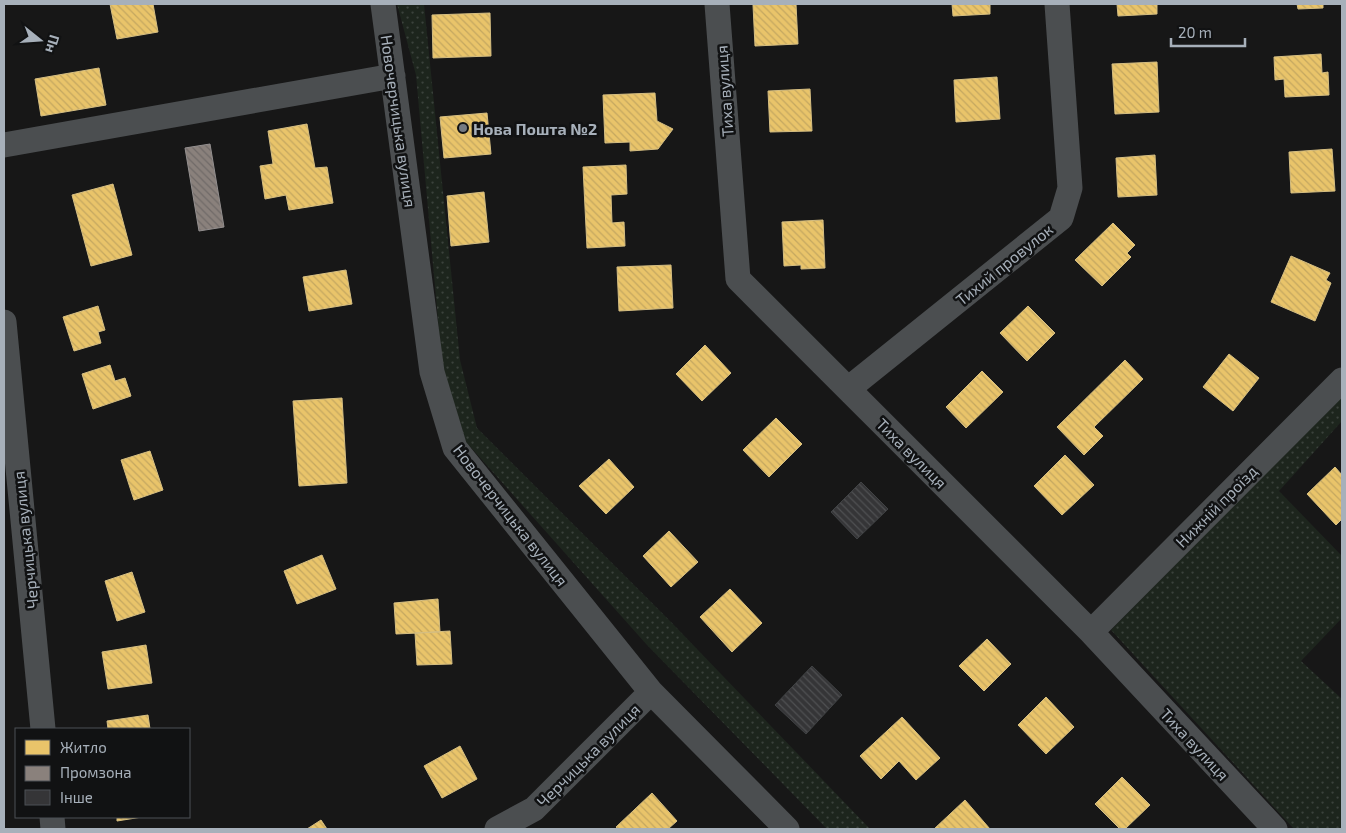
<svg xmlns="http://www.w3.org/2000/svg" width="1346" height="833" font-family="'Exo 2',sans-serif">
	<style>
		.grass { fill: url(#grass-dots) }
		.homes { fill: url(#homes-back-hatch); stroke: #d5be82 }
		.industry { fill: url(#industry-back-hatch); stroke: #938f8f }
		.building { fill: url(#building-back-hatch); stroke: #404244 }
		.lines { fill: none; stroke-linecap: round; stroke-linejoin: round }
		.minor { stroke: #4b4e50; stroke-width: 25 }
		.poi-dot { fill: #757a81; stroke: #111213; stroke-width: 2 }
		.labels { text-anchor: middle; dominant-baseline: central; stroke-width: 5; stroke-linejoin: round; paint-order: stroke }
		.street-label { font-size: 16px; fill: #a7b0ba; stroke: #111213 }
		.poi-label { font-size: 16px; font-weight: bold; fill: #a7b0ba; stroke: #111213; text-anchor: start }
	</style>
	<defs>
		<pattern id="grass-dots" width="8" height="8" patternUnits="userSpaceOnUse" patternTransform="scale(1.25)"><rect width="8" height="8" fill="#1d251d"/><path d="M2 2h.1M6 6h.1" fill="none" stroke="#3b423c" stroke-width="1.8" stroke-linecap="round"/></pattern>
		<pattern id="homes-back-hatch" width="6" height="6" patternUnits="userSpaceOnUse" patternTransform="scale(1.25)"><rect width="6" height="6" fill="#e9c46a"/><path d="M-1 5l2 2M0 0l6 6M5-1l2 2" fill="none" stroke="#c4a760"/></pattern>
		<pattern id="industry-back-hatch" width="6" height="6" patternUnits="userSpaceOnUse" patternTransform="scale(1.25)"><rect width="6" height="6" fill="#8a817c"/><path d="M-1 5l2 2M0 0l6 6M5-1l2 2" fill="none" stroke="#706a68"/></pattern>
		<pattern id="building-back-hatch" width="6" height="6" patternUnits="userSpaceOnUse" patternTransform="scale(1.25)"><rect width="6" height="6" fill="#353537"/><path d="M-1 5l2 2M0 0l6 6M5-1l2 2" fill="none" stroke="#4f5052"/></pattern>
	</defs>
	<rect width="100%" height="100%" fill="#171717"/>
	<!-- grass -->
	<path class="grass" d="M397,4h27l36,356 17,68 195,195 198,206h-43l-180,-184 -181,-203 -24,-77 -26,-290z
		M1342,396v25l-63,70 63,65v62l-41,43 41,38v130h-48l-183,-199z"/>
	<!-- homes -->
	<path class="homes" d="M110,4h43l5,28 -41,7z
		M796,4l2,40 -43,2 -2,-41z
		M952,4h38v10l-37,2z
		M1117,4h40v10l-39,2z
		M1297,4h26v4l-25,1z
		M490,13l1,43 -58,2 -1,-43z
		M1321,54l1,19 6,-1 1,23 -44,2 -1,-18 -9,1 -1,-23z
		M1157,62l2,50 -44,2 -3,-50z
		M99,68l7,37 -65,11 -6,-37z
		M997,77l3,42 -44,3 -2,-42z
		M810,89l2,42 -42,1 -2,-41z
		M655,93l2,28 16,8 -15,20 -28,2v-9l-25,1 -2,-48z
		M487,113l4,41 -47,4 -4,-41z
		M307,124l8,44 12,-1 6,36 -44,7 -3,-15 -21,4 -5,-33 13,-2 -5,-33z
		M1332,149l3,42 -44,2 -2,-41z
		M1155,155l2,40 -39,2 -2,-39z
		M626,165l1,29 -16,1 1,28 12,-1 1,24 -38,2 -4,-81z
		M113,184l19,71 -41,11 -19,-71z
		M484,192l5,50 -38,4 -4,-50z
		M823,220l2,48 -24,1v-4l-17,1 -2,-44z
		M1113,223l22,22 -8,8 4,4 -29,29 -27,-26z
		M1291,256l39,17 -4,7 5,3 -16,38 -44,-19z
		M671,265l2,43 -54,3 -2,-44z
		M346,270l6,34 -43,7 -6,-34z
		M98,306l7,24 -7,2 3,11 -27,8 -11,-34z
		M1028,306l27,27 -28,28 -27,-28z
		M705,345l26,28 -29,28 -26,-27z
		M1229,354l30,24 -26,33 -30,-24z
		M1125,360l18,19 -49,48 9,9 -19,19 -27,-28z
		M110,365l5,16 10,-3 6,18 -38,13 -11,-35z
		M982,371l21,21 -37,36 -20,-21z
		M342,398l5,85 -48,3 -6,-85z
		M776,418l26,26 -33,33 -26,-27z
		M150,451l13,39 -29,10 -13,-40z
		M1065,455l29,30 -32,30 -28,-29z
		M609,459l25,28 -28,27 -27,-28z
		M1335,467l7,8v44l-6,6 -29,-31z
		M669,531l29,31 -27,25 -28,-31z
		M322,555l14,34 -39,15 -13,-33z
		M132,572l13,40 -28,9 -12,-40z
		M730,589l32,34 -30,29 -32,-35z
		M438,599l2,33 -44,2 -2,-31z
		M450,631l2,33 -35,1 -2,-32z
		M987,639l24,25 -27,27 -25,-25z
		M146,645l6,38 -44,6 -6,-37z
		M1046,697l28,30 -28,27 -28,-29z
		M148,715l2,14h-42l-1,-8z
		M902,717l38,41 -24,22 -17,-19 -18,18 -21,-23z
		M460,746l17,33 -35,19 -18,-32z
		M1122,777l28,28 -25,24h-5l-25,-25z
		M652,793l25,28 -9,8h-50l-2,-2z
		M965,800l25,29h-56z
		M117,817h25l-25,4z
		M321,820l6,9h-20z"/>
	<!-- industry -->
	<path class="industry" d="M210,144l14,83 -25,4 -14,-83z"/>
	<!-- building -->
	<path class="building" d="M861,482l27,27 -31,30 -26,-27z
		M812,666l30,29 -36,39 -31,-29z"/>
	<g class="lines">
		<!-- minor -->
		<path class="minor" d="M383,4l49,368 23,76 196,244 136,137
			M717,4l21,275 353,353 184,197
			M4,145l389,-69
			M4,322l39,407
			M848,389l213,-171 9,-30 -13,-184
			M1091,632l251,-252
			M52,817l1,12
			M497,829l37,-20 117,-117"/>
	</g>
	<!-- markers -->
	<circle class="poi-dot" cx="463" cy="128" r="5"/>
	<g class="labels">
		<!-- street labels -->
		<g class="street-label">
			<text transform="translate(724 91) rotate(-94)">Тиха вулиця</text>
			<text transform="translate(399 121) rotate(82)">Новочерчицька вулиця</text>
			<text transform="translate(1004 264) rotate(-39)">Тихий провулок</text>
			<text transform="translate(912 453) rotate(45)">Тиха вулиця</text>
			<text transform="translate(1216 506) rotate(-45)">Нижній проїзд</text>
			<text transform="translate(511 515) rotate(52)">Новочерчицька вулиця</text>
			<text transform="translate(25 540) rotate(-96)">Черчицька вулиця</text>
			<text transform="translate(1195 744) rotate(47)">Тиха вулиця</text>
			<text transform="translate(588 755) rotate(-45)">Черчицька вулиця</text>
		</g>
		<!-- poi labels -->
		<g class="poi-label">
			<text x="473" y="128">Нова Пошта №2</text>
		</g>
	</g>
	<!-- border -->
	<rect width="1346" height="833" fill="none" stroke="#a7b0ba" stroke-width="10"/>
	<!-- legend -->
	<rect x="15" y="728" width="175" height="90" fill="#111213" stroke="#4d5156"/>
	<rect x="25" y="740" width="25" height="15" fill="#e9c46a" stroke="#4d5156"/>
	<text x="60" y="753" font-size="15" fill="#a7b0ba">Житло</text>
	<rect x="25" y="766" width="25" height="15" fill="#8a817c" stroke="#4d5156"/>
	<text x="60" y="778" font-size="15" fill="#a7b0ba">Промзона</text>
	<rect x="25" y="790" width="25" height="15" fill="#353537" stroke="#4d5156"/>
	<text x="60" y="803" font-size="15" fill="#a7b0ba">Інше</text>
	<!-- north arrow -->
	<g transform="translate(40 40) rotate(107)" stroke="#111213" stroke-width="4" paint-order="stroke">
	<path d="M0-4L9 19L0 12L-9 19Z" fill="#a7b0ba"/>
	<text y="-8" font-size="14" font-weight="bold" text-anchor="middle" fill="#a7b0ba">Пн</text>
	</g>
	<!-- scale -->
	<path d="M1171 38v8h74v-8" fill="none" stroke="#a7b0ba" stroke-width="2.5"/>
	<text x="1178" y="38" font-size="15" fill="#a7b0ba" stroke="#111213" stroke-width="4" paint-order="stroke">20 m</text>
</svg>
